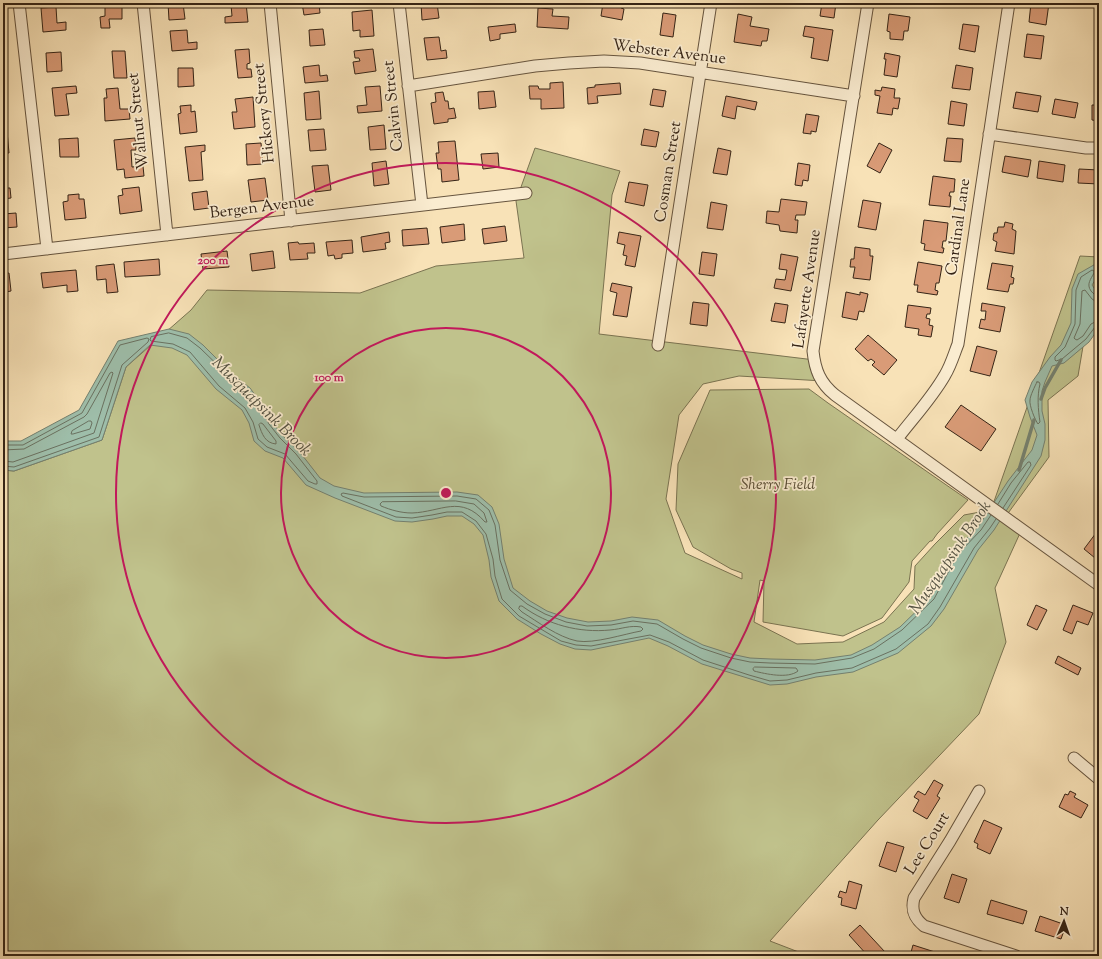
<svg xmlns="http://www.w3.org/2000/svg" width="1102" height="959" font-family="'Sorts Mill Goudy',serif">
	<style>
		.green { fill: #c0c28c; stroke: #7a7351 }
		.water { fill: #9ebeaa; stroke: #74806f }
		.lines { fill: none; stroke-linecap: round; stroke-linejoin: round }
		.shore { stroke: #6a7160; stroke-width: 1 }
		.stream { stroke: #74806f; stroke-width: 3.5 }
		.building { fill: #d99b77; stroke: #352416 }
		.street-casing { stroke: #66543e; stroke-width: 13 }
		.street { stroke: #faecd0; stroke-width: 11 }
		.ring { fill: none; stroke: #c2185b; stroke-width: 2 }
		.labels { text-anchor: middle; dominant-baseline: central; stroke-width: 3.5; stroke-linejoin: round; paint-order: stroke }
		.street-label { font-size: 16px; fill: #352416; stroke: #faecd0 }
		.park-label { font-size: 16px; font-style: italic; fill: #584c34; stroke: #faecd0 }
		.water-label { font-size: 17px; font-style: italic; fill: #545242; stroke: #faecd0 }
		.centre { fill: #c2185b; stroke: #faecd0; stroke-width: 2 }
		.ring-label { font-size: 12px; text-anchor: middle; font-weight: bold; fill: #c2185b; stroke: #faecd0; stroke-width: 3.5; stroke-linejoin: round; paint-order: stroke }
	</style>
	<rect width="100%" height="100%" fill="#f8e2b7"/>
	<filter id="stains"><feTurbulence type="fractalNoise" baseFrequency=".005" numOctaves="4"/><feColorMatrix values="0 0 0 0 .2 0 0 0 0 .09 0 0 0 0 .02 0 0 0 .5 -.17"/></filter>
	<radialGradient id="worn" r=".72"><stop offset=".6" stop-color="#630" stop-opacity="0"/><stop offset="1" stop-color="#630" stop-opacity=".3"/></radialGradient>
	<!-- green -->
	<path class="green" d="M535,148l85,23 -8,24 -13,139 216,26 8,21 -84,-5 -36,8 -24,31 -13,84 19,54 57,26v-6l-11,-4 -38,-22 -17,-37 2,-46 32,-74 99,-1 19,14 140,97 -31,34 -5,7h-2l-18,20 -3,21 -27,36 -39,18 -80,-14 1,-41 -4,-1 -6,42 43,22 46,-2 41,-20 30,-33 1,-23 20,-22 29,-29 27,-5 89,-254 19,1v22l-8,20 -13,77 -30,24 1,57 -43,59 15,15 -26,57 11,54 -27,72 -101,106 -108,121 39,15h-806v-486l11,1 88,-31 24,-73 65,-57 16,-20 153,3 76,-27 88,-8 -8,-57z"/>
	<!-- water -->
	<path class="water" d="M1099,262v12l-7,11 7,10v33l-10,14 -25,21 -12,3 -7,16 -3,9v20l3,13v16l-4,16 -47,74 -16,20 -34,59 -13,17 -33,27 -45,19 -37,5 -29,7 -17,1 -68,-21 -34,-18 -19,-8 -58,12 -16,-1 -15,-5 -19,-10 -24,-15 -18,-18 -8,-24 -2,-17 -6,-25 -9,-11 -12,-8h-15l-14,3 -21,3 -17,-1 -60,-23 -29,-13 -23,-27 -18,-7 -11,-10 -5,-18 -7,-13 -26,-21 -29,-34 -15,-7 -22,-3 -24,22 -24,73 -88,31 -11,-1v-29h18l58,-31 39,-69 51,-12 20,5 14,11 29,29 18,14 14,19 8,15 11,14 16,15 21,27 14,8 30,7 93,-1 21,3 14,12 7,17 5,35 9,29 17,13 17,10 20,7 21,4 23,-1 21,-4 26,3 27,16 18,9 28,9 19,4 21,1 44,1 36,-5 21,-10 28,-18 31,-30 23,-46 24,-24 30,-46 24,-31 5,-15 -7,-18 -5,-17 7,-18 18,-25 11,-12 10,-22 1,-34 6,-15z"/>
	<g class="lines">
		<!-- shore -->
		<path class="shore" d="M1099,296c-4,0 -5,-2 -8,-5 -5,-7 0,-12 3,-18v-2l-2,-1 -11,7 -5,13 -1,34 -10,23 -10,10v3l1,1 6,-2 24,-20 9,-12 4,-1
			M1099,301h-4l-3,-2 -7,-9 -3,1 -2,33 -6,14 1,1 2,1 6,-4 8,-12 4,-2 4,-1
			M169,333l18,5 13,10 30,29 17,14 14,18 8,15 11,14 16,16 21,27v3h-2l-7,-3 -23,-27 -18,-7 -9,-8 -5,-17 -8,-14 -26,-22 -29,-34 -17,-8 -22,-3 -1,-1 1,-3z
			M1037,382h2l1,2c-3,12 -2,25 0,38l-2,2c-3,-4 -9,-19 -8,-24 0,-4 5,-14 7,-18z
			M89,421h2l1,2 -2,6 -17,5h-2l1,-3z
			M261,423l2,1 13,17v3c-11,-1 -14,-10 -17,-19z
			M3,445h20l59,-32 38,-68 27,-7 2,1 -1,3 -26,23 -23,72 -85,30 -11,-1
			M3,450l21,-1 60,-32 3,-3 23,-41 2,-1 1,1 -19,60 -81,29 -10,-1
			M456,501l18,3 10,9 3,9h-2c-24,-28 -44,-10 -73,-9 -11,0 -21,-3 -31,-7l-1,-2 2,-2z
			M998,504l13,-21 17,-21h2l1,3 -28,43
			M991,515l-10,15 -23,24 -24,45 -32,31 -28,19 -22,9 -37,6 -45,-1 -20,-1 -19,-4 -30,-10 -18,-9 -26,-15 -24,-3 -22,4 -24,1 -21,-4 -21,-8 -18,-10 -17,-14 -10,-30 -5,-35 -6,-15 -13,-11 -19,-3 -93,1 -21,-4 -2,1 1,2 54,21 16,1 20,-3 15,-3h15l14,9 10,13 7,25 2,17 7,23 17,17 42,25 15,4 15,1 59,-11 19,7 34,18 46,15 21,6 17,-1 29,-7 36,-5 44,-19 32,-25 12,-17 34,-59 16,-20 6,-9
			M520,606h2c26,19 57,27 88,24 12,-1 20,-5 31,-3l2,2 -2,2c-17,3 -47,13 -64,10 -19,-4 -39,-19 -55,-29l-3,-3z
			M755,667l41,1 2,3c-10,8 -32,3 -44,0l-1,-2z"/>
		<!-- stream -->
		<path class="stream" d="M1041,399l4,-11 16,-28
			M1019,470l15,-50"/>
	</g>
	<!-- building -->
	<path class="building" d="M105,3h17v16h-13l1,9h-9l-1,-11 5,-1z
		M168,3h15l2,16 -16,1z
		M226,3h20l2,19 -23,1v-6l7,-1 -1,-11 -5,1z
		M302,3h17l1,10 -16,2z
		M421,3h16l2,15 -17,2z
		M603,3h18v5l3,1 -2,11 -21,-4z
		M822,3h14l-2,15 -14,-2z
		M1031,3h18l-3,22 -17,-3z
		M56,7l1,16 9,-1v8l-23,2 -2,-24z
		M538,8l15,1 -1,7 17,1 -1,12 -31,-2z
		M372,10l2,26 -14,1v-7l-7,1 -1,-19z
		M663,13l13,2 -3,22 -13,-2z
		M738,14l14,3 -2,9 19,3 -2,12h-5l-1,5 -27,-4z
		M889,14l21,3 -2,14h-4l-1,9 -13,-1v-7l-3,-1z
		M515,24l1,8 -16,2v5l-10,2 -2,-14z
		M963,24l16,2 -4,26 -16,-3z
		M805,26l28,4 -5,31 -17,-3 3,-20 -11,-2z
		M323,29l2,16 -15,1 -1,-16z
		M187,30l1,13 9,-1v7l-25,2 -2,-20z
		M1027,34l17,2 -3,23 -17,-2z
		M439,37l2,14 5,-1 1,8 -20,2 -3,-22z
		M249,49l1,14 -3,1v5h4l1,8 -14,1 -3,-28z
		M373,49l3,22 -21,3 -2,-12 7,-1 -1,-3h-4l-1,-7z
		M112,51h13l2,27h-13z
		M61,52l1,19 -15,1 -1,-19z
		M885,53l15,3 -3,21 -13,-2 2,-16h-2z
		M319,65l1,11 7,-1 1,6 -23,2 -2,-16z
		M956,65l17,3 -3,22 -18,-2z
		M178,68h15l1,18 -16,1z
		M563,82l1,26 -23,1v-10h-11l-1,-13h9l1,3h11v-6z
		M620,83l1,11 -24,2 1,7 -10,1 -1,-16 8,-1v-2z
		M76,86l1,7 -11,1 3,21 -14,1 -3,-28z
		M380,86l2,25 -24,2 -1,-7 10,-1 -2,-18z
		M882,87l13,2 -1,9h6l-2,11 -5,-1 -1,7 -15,-2 3,-17 -5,-1v-5l6,1z
		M118,88l2,21h9l1,10 -25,2 -1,-23h3l-1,-9z
		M653,89l13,2 -3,16 -13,-2z
		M319,91l2,28 -15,1 -2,-27z
		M494,91l2,16 -17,2 -1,-17z
		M443,92l2,9h3l1,8 5,-1 2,10 -8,1v3l-14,2 -3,-21 5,-1 -1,-9z
		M1016,92l25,4 -3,16 -25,-4z
		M726,96l31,6 -2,8 -18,-4 -2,13 -13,-3z
		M253,97l2,30 -21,2 -2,-17h5l-2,-13z
		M1055,99l23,4 -3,15 -23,-4z
		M951,101l16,3 -3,22 -16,-2z
		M191,105v7l4,-1 2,21 -17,2 -2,-20 3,-1 -1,-7z
		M1092,105h7v16l-7,-1z
		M806,114l13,2 -3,16 -5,-1v3l-8,-1z
		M384,125l2,24 -16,1 -2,-23z
		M324,129l2,21 -16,1 -2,-21z
		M644,129l15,3 -3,15 -15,-2z
		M3,131h4l2,22h-6z
		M78,138l1,19h-19l-1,-18z
		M135,138l1,12h-5l1,17 11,-1 1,10 -19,2 -1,-9 -7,1 -3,-30z
		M947,138l16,1 -2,23 -17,-1z
		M455,141l4,39 -17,2 -1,-13h-3l-2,-16h3l-1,-11z
		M261,143l2,21 -16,1 -1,-21z
		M879,143l13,7 -12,23 -13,-7z
		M205,145v6l-4,1 2,28 -14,1 -4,-34z
		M718,148l13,3 -4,24 -14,-2z
		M498,153l1,14 -16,2 -2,-15z
		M1005,156l26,4 -3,17 -26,-5z
		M386,161l3,23 -15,2 -2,-23z
		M1039,161l26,4 -2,17 -26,-4z
		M798,163l12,2 -2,16 -5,-1 -1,6 -7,-1z
		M328,165l3,25 -16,2 -3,-26z
		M1079,169l20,1v14l-21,-1z
		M933,176l22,3 -1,13h-4l-1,4h2l-1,11 -21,-2z
		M265,178l3,22 -17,2 -3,-22z
		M629,182l19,3 -4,21 -19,-4z
		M139,187l3,24 -22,3 -2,-18 5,-1 -1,-6z
		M3,188h7l1,10 -8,1z
		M207,191l2,17 -15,2 -2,-17z
		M79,194v5h5l2,19 -21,2 -2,-18 5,-1v-6z
		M781,199l26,3 -2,13h-9l-1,5h3l-1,13 -17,-2 -1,-6 -13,-2 1,-12 12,1z
		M863,200l18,3 -5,27 -18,-3z
		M711,202l16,3 -4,25 -16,-2z
		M16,213l1,14 -14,1v-14z
		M924,220l24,3 -2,18h-3l-1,7h2l-1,5 -19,-3 1,-6 -4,-1z
		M1005,222l8,2 -1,5 4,2 -2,23 -19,-3 2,-9 -4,-2 1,-7h3l1,-6h6z
		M464,224l1,16 -23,3 -2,-16z
		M505,226l2,15 -23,3 -2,-15z
		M427,228l2,16 -26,2 -1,-16z
		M389,232l1,10 -5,1 1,6 -23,3 -2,-15z
		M619,232l22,4 -6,31 -10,-2 2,-9 -4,-1 2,-10 -8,-2z
		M352,240l1,13 -11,1v4l-7,1 -1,-4 -6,1 -2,-14z
		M298,242l1,2 15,-1 1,10h-8l1,6 -18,1 -2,-17z
		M855,247l15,2v7h3l-3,24 -17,-2 2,-11h-5l1,-8h3z
		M227,251l2,16 -26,2 -2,-15z
		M273,251l2,17 -23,3 -2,-17z
		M702,252l15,2 -3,22 -15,-2z
		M781,254l17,3 -7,34 -17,-3 2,-9 9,1 2,-10 -8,-1z
		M159,259l1,16 -35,2 -1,-15z
		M918,262l24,4 -3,17h-3l-1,7 3,1 -1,4 -20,-3 1,-7h-4z
		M992,263l21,3 -2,11 3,1 -1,6h-3l-2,8 -21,-3z
		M114,264l4,28 -11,1 -1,-14 -9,1 -1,-14z
		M76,270l2,21 -11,1v-7l-24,3 -2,-15z
		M9,273l2,18 -5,1v5h-3v-23z
		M612,283l20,4 -5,30 -14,-2 4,-22 -7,-2z
		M846,292l14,3v-3l8,2 -4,18 -5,-1 -2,9 -15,-3z
		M693,302l16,2 -2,22 -17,-2z
		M775,303l13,2 -3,18 -14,-2z
		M982,303l23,4 -5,25 -21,-4 2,-9 4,1 1,-9h-5z
		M908,305l23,3 -1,6h-3l-1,4 4,1 -1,6 4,1 -2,11 -13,-2 1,-6 -14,-2z
		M868,335l29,25 -13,15 -12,-10 3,-3 -4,-3 -3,2 -13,-12z
		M977,346l20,5 -7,25 -20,-5z
		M961,405l35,24 -15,22 -36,-24z
		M1099,529v24l-4,5 -11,-9z
		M1036,605l11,5 -10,20 -10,-5z
		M1073,605l20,8 -5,12 -11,-4 -5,13 -9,-4z
		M1058,656l23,12 -3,7 -23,-12z
		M934,780l9,5 -6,11 3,2 -13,21 -14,-8 6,-11 -5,-3 4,-6 7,4z
		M1070,791l6,3 -2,3 14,8 -7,13 -22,-11 6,-13 3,1z
		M984,820l18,8 -12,26 -13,-6 1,-4 -4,-2z
		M887,842l17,5 -8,25 -17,-6z
		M952,874l15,5 -8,24 -15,-5z
		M849,881l13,4 -6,24 -15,-4 1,-7 -4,-1 2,-6 6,2z
		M991,900l36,11 -4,13 -36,-10z
		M1040,916l26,9 -5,14 -26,-8z
		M860,925l25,27 -4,4h-13l-19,-21z
		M913,945l25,8 -1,3h-27z"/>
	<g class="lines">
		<!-- street casing -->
		<g class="street-casing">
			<path id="street" d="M19,3l28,246
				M143,3l24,232
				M270,3l21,218
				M399,3l23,202
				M868,3l-55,348c2,19 7,32 22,44l264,190
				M408,86l127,-20 34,-3 35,-2 36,2 214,33
				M989,134l97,14h13
				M3,254l523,-61
				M658,345l53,-342
				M897,439c16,-21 35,-41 48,-64 6,-10 9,-21 13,-31l51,-341
				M1074,758l25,21
				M979,791l-29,50 -36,57c-3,12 0,20 10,28l92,30"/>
		</g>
		<!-- street -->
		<use href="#street" class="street"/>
	</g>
	<!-- distance rings -->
	<g class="ring">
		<circle cx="446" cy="493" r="165"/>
		<circle cx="446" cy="493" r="330"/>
	</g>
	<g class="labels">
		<!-- street labels -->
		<g class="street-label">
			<text transform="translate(669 53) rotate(7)">Webster Avenue</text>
			<text transform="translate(394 106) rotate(-96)">Calvin Street</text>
			<text transform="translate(265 113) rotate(-96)">Hickory Street</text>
			<text transform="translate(139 121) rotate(-96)">Walnut Street</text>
			<text transform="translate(669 172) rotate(-81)">Cosman Street</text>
			<text transform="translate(262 208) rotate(-7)">Bergen Avenue</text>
			<text transform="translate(959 227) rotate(-82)">Cardinal Lane</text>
			<text transform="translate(808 289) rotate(-82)">Lafayette Avenue</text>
			<text transform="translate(928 844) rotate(-58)">Lee Court</text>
		</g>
		<!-- park labels -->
		<g class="park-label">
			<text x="778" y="485">Sherry Field</text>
		</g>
		<!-- water labels -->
		<g class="water-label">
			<text transform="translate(261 407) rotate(45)">Musquapsink Brook</text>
			<text transform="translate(951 558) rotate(-56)">Musquapsink Brook</text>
		</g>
	</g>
	<circle cx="446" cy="493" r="6" class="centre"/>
	<g class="ring-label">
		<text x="213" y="264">200 m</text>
		<text x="329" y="381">100 m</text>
	</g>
	<!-- margin -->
	<rect width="1102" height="959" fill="none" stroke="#f8e2b7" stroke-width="16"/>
	<rect x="4" y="4" width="1094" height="951" fill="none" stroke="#352416" stroke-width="2"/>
	<rect x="8" y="8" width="1086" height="943" fill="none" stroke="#352416"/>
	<!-- north arrow -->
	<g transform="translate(1064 921) rotate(2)" stroke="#faecd0" stroke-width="3" paint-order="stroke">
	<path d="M0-3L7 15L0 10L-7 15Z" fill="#352416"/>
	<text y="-6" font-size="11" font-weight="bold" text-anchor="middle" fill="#352416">N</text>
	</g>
	<rect width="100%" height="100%" filter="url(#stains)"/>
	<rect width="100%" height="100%" fill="url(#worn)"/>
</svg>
